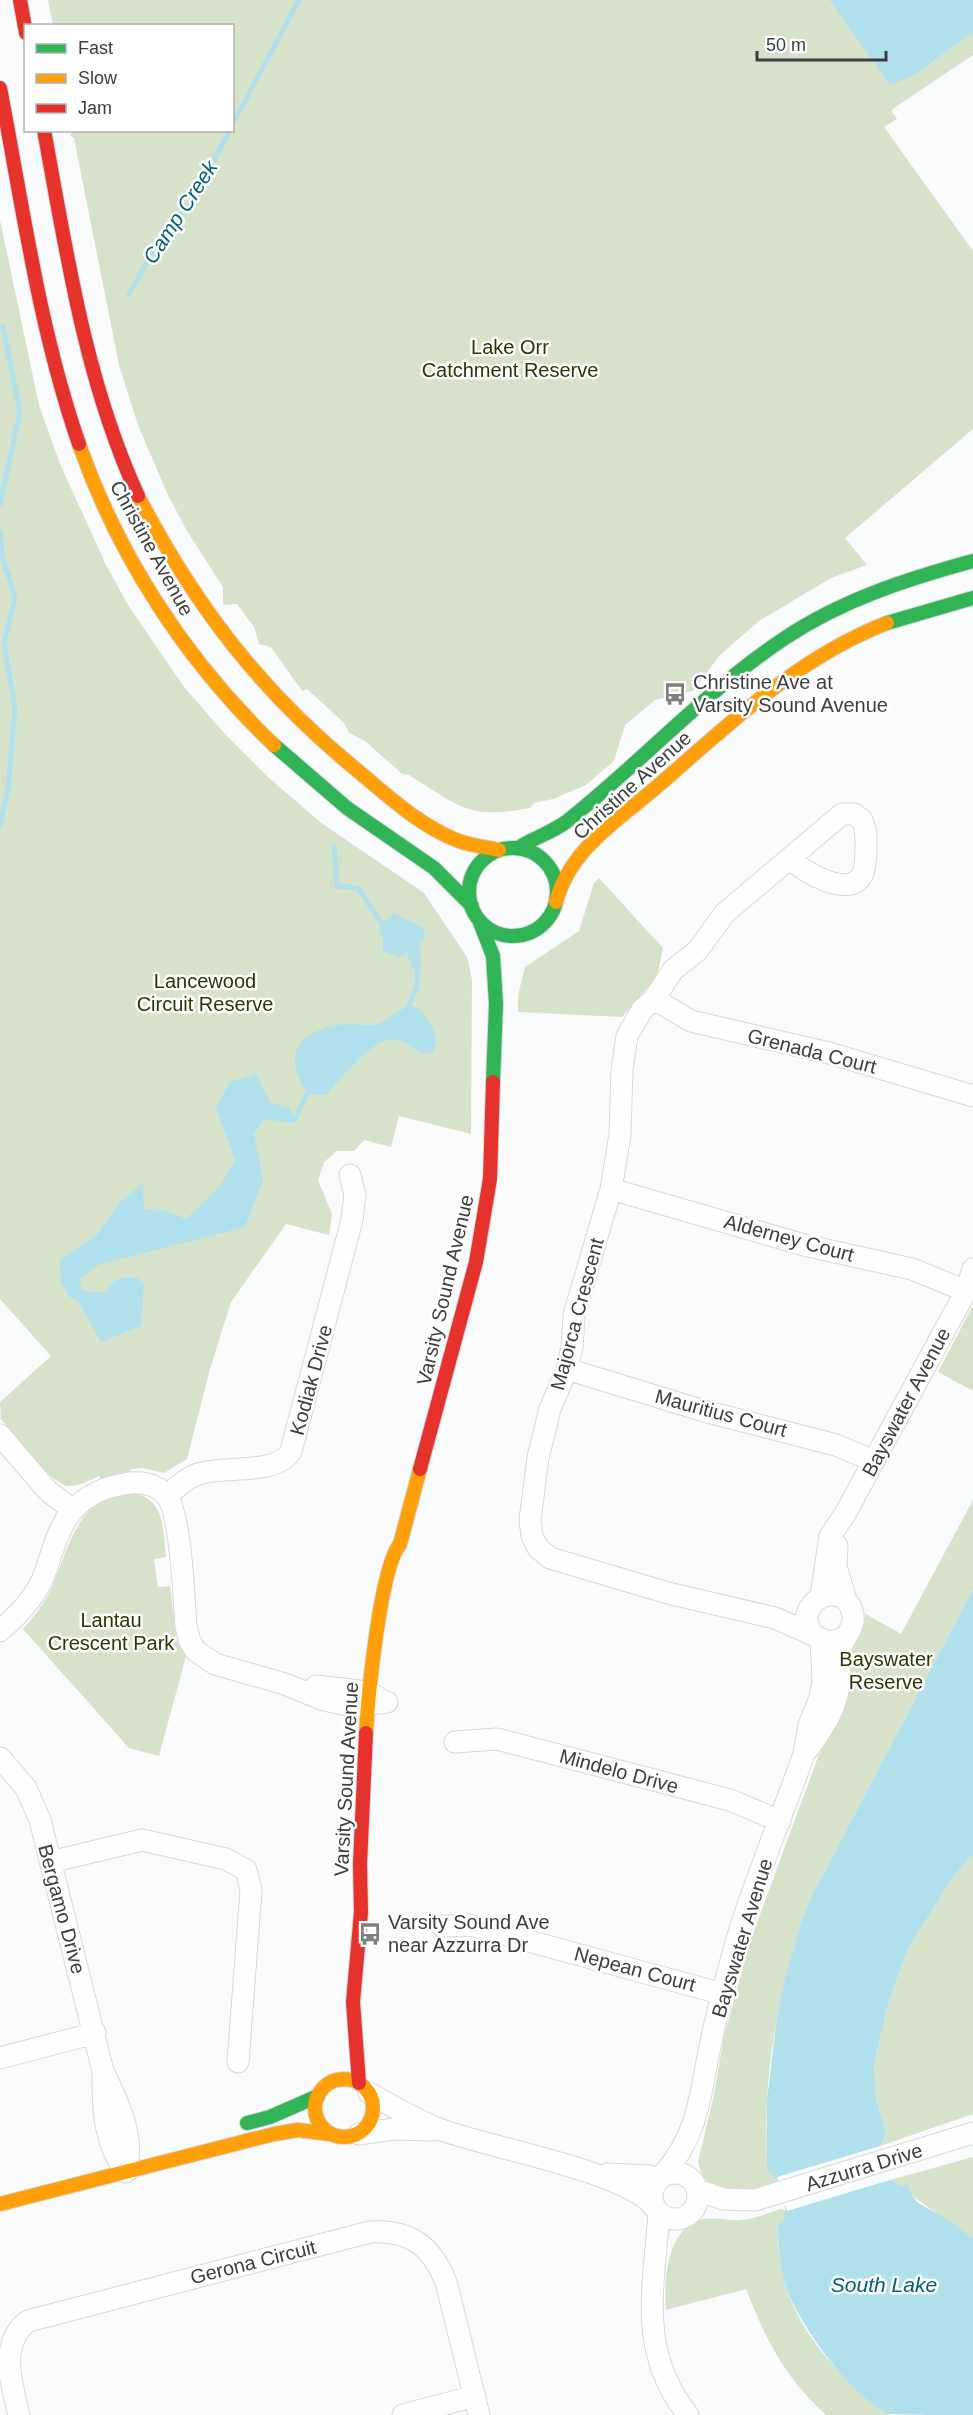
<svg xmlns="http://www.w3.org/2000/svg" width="973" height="2415" font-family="Arial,sans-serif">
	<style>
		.green { fill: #d7e2ca }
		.water { fill: #b1e0ed }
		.pier { fill: #f9fbfd }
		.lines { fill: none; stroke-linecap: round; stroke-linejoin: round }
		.stream { stroke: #b1e0ed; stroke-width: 5 }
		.street-casing { stroke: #d7d8da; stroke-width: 23 }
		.fast-casing { stroke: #d7d8da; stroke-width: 16 }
		.slow-casing { stroke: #d7d8da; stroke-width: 16 }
		.jam-casing { stroke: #d7d8da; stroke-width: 16 }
		.street { stroke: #fefeff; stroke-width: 21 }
		.fast { stroke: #30b455; stroke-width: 14 }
		.slow { stroke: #ff9f0a; stroke-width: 14 }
		.jam { stroke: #e5322d; stroke-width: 14 }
		.labels { text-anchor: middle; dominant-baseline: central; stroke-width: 5; stroke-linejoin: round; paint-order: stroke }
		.park-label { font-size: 20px; fill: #273800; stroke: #fff }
		.street-label { font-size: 20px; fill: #3c3d3f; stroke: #fff }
		.poi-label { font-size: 20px; fill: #3c3d3f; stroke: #fff; text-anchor: start }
		.water-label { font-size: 21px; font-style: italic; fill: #006073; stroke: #fff }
	</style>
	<rect width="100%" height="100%" fill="#f9fbfd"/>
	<!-- green -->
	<path class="green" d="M48,0h781l61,84 25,-9 58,-43v23l-82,55 6,9 -13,8 89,124v178l-128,109 22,27 -36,13 -72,43 -39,34 -27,36 -38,9 -30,25 -11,36 -28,24 -33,14 -19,4 -4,5c-62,12 -71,-2 -121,-33l-7,-1 -37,-33 -16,-8 -5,-10 -37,-34 -5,2 -31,-44 -12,-3 -5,-17 -17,-23 -14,1v-18l-36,-56 -20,-38 -29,-68 -19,-60 -45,-227 -4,-2 3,-6h159v-104l-179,-1z
		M0,220l39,185 21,59 46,101 22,40 56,82 41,47 43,43 52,45 104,71 43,64 5,23 -1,154 -72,-18 -8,31 -27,-7 -10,11h-17l-13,11 -6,18 14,34 -3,21 -43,-11 -55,78 -21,67 -23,90 -23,14 -22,-5 -12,1 1,7 -28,6 -4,-6c-10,5 -20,10 -31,10 -17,-2 -55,-53 -67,-67l-1,-17 51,-46 -51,-57z
		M599,878l64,70 -6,29 -35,40 -104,-5v-17l7,-28 54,-36 15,-48z
		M973,1305v86l-35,-19z
		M139,1494c27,11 24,38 27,63l-12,2 4,28 12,-1 7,55 9,15 -27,100 -30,-8 -106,-119c12,-13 22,-27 29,-42 20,-46 25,-94 87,-93z
		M973,1500v89l-164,312c-22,64 -39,132 -42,201 -1,22 0,45 0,68l10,7 1,6c-28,8 -73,18 -80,-21l16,-67 10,-59 27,-97 67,-182 22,-42 10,-69 11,-14 5,-18 35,20z
		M973,1854v260l-93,32 6,-13 -10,-35 -2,-34 15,-63 20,-54 45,-71z
		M973,2157v82l-83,-59z
		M781,2209l6,2 -4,12 -6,1c2,20 2,41 8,60 16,54 61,100 106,131h-65c-41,-37 -60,-75 -80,-126l-80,21c-2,-29 0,-78 33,-90 12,-4 29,1 42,0 13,-1 27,-7 40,-11z"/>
	<!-- water -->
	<path class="water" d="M829,0h144v32l-58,43 -25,10z
		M394,913l29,15 2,9 -6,6 3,26 -11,-1 -4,-16 -7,5 -18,-6 1,-10 -4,-14z
		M413,1006c14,5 30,35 19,47 -16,2 -20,-9 -34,-13 -23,-7 -57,39 -72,55l-19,-1c-5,-10 -13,-22 -12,-35 0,-24 34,-35 53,-35 8,-1 16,2 24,1 15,-1 25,-18 41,-19z
		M256,1074l15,29 19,5 7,16 -32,-5 -11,14 9,48 -18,46 -147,38 -18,14 2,11 21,3 13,-13 18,-4 10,7 -3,43 -40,16 -22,-39 -9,-6 -9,-14 -1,-23 37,-25 22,-32 24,-20 1,26 22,2 20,8 34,-33 15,-26 -19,-53 14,-25z
		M973,1589v265l-19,22 -45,71 -20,54 -15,63 2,34 10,35 -6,13 10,34 11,6 7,-2 3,10 6,8 35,20 21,17v176c-17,0 -70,0 -83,-1 -37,-14 -94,-93 -105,-130 -6,-19 -6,-41 -8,-60l6,-2c6,-16 -1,-41 -16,-52v-70l10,-84 8,-38 16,-55 8,-22z"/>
	<!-- pier -->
	<path class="pier" d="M880,2146l10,34 -103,31 -10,-34z"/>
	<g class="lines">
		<!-- stream -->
		<path class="stream" d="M232,125l67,-125
			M129,294l26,-46 41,-53 34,-65
			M0,504l20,-92 -17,-86
			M0,532l3,27 12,39 -11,45 11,64 -7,83 -8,35
			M334,846l3,40 21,2 28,42
			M406,1012l11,-25v-24
			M295,1119l12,-25"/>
		<!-- street casing -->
		<g class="street-casing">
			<path id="street" d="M790,858l52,-44h12l8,6c5,11 4,20 4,32 -1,7 0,16 -4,23 -12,24 -60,-3 -72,-17l-65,55 -28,38 -24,19 -19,29 -12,11 -15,26 -5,34 -2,65 -9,54 -37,126 -2,32 -5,22 -17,40 -12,49 -8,62 2,16 6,12 12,10 118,35 107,25 36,16
				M654,999l37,22 138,32 144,43
				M611,1189l193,56 108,24 54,22
				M567,1369l137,42 132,34 38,16
				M0,1435l48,56 25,19
				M167,1496c9,-8 19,-18 31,-22 25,-9 79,2 93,-23l61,-231 3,-25 -5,-20
				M837,1546l-1,20 10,35
				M821,1596l9,-60 15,-22 121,-223 7,-22
				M0,1631c18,-16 33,-31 43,-53 8,-20 12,-42 24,-60 14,-20 32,-30 57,-34 15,-3 31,-1 42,11 15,17 18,105 20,131l4,16 6,9 19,13 70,20 39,16 28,6 35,-4
				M316,1686l52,6 11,6
				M455,1742l42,-3 233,61 50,21
				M808,1749c15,-21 29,-40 31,-67 1,-12 -1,-26 3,-37 4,-10 13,-18 11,-30 -5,-30 -41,-25 -47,3l5,16 17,8 14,-3 6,-5
				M0,1758l26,30 14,32 63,251c16,33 32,65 23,101
				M50,1862l92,-22 84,19 20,11 5,20 -13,172
				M442,1926l28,-1 253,69
				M0,2058l95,-25
				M103,2075c0,35 1,68 23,97
				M369,2093c23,13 46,27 70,36 46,18 188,42 215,78
				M359,2134l35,-5 39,1
				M652 2196a23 23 0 1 1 46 0a23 23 0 1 1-46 0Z
				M607,2174l43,2 8,3
				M662,2176c39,-44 38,-85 50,-139 7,-33 16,-66 25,-98 19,-62 45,-123 67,-185l5,-29 11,-27 3,-17 -2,-41
				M698,2190l25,9 32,1 218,-67
				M659,2213c-5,74 -22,138 29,202
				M19,2415c-9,-35 -19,-73 9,-94l342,-89c40,-2 61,13 76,50l33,133
				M403,2415l72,-19"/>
		</g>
		<!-- fast casing -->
		<g class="fast-casing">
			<path id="fast" d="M887,623l86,-25
				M274,745l73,63 87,60 38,38
				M518,848c15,-10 33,-15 48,-26 75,-59 139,-131 219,-184 57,-38 122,-59 188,-77
				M469 892a44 44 0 1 1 88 0a44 44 0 1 1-88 0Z
				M479,920l14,36 3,48 -3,78
				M247,2123l23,-6 48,-21"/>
		</g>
		<!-- slow casing -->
		<g class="slow-casing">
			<path id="slow" d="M79,444c40,114 108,218 195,301
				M138,496c57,110 124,197 220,275 31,26 63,56 101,70 13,5 27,6 40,9
				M556,902c14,-54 64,-83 104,-118 70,-61 139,-127 227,-161
				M366,1733c2,-36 14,-165 34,-189l20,-75
				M315 2108a29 29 0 1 1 58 0a29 29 0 1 1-58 0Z
				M0,2204l274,-70 24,-4 32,4"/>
		</g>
		<!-- jam casing -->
		<g class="jam-casing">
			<path id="jam" d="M20,0l6,33
				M0,88c23,119 39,241 79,356
				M44,130c23,125 41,250 94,366
				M420,1469l56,-207 14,-83 3,-97
				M359,2083l-6,-81 8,-90 -1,-48 6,-131"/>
		</g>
		<!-- street -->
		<use href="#street" class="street"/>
		<!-- fast -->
		<use href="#fast" class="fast"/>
		<!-- slow -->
		<use href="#slow" class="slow"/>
		<!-- jam -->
		<use href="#jam" class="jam"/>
	</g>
	<!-- icons -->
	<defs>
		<g id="bus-bare" transform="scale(1.8)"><path d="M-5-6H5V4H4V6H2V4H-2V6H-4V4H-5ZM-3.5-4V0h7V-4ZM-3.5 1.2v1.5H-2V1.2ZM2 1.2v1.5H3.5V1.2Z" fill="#7e8082" stroke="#fff" stroke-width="2.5" paint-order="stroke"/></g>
	</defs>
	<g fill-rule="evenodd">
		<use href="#bus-bare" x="675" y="694"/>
		<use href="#bus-bare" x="370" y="1934"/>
	</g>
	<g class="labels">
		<!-- park labels -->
		<g class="park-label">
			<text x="510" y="347">Lake Orr<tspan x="510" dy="23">Catchment Reserve</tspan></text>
			<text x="205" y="981">Lancewood<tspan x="205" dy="23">Circuit Reserve</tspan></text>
			<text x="111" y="1620">Lantau<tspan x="111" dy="23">Crescent Park</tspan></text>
			<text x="886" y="1659">Bayswater<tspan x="886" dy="23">Reserve</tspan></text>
		</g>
		<!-- street labels -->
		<g class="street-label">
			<text transform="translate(152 548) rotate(61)">Christine Avenue</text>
			<text transform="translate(632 785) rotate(-42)">Christine Avenue</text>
			<text transform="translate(812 1051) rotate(14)">Grenada Court</text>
			<text transform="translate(789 1238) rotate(15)">Alderney Court</text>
			<text transform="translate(445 1290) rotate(-77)">Varsity Sound Avenue</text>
			<text transform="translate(577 1314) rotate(-75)">Majorca Crescent</text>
			<text transform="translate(311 1380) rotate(-75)">Kodiak Drive</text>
			<text transform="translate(906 1402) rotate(-62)">Bayswater Avenue</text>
			<text transform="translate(721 1413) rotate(15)">Mauritius Court</text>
			<text transform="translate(619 1771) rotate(15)">Mindelo Drive</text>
			<text transform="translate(346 1779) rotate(-87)">Varsity Sound Avenue</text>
			<text transform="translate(62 1909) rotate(75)">Bergamo Drive</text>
			<text transform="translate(742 1938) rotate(-73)">Bayswater Avenue</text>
			<text transform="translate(635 1969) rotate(15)">Nepean Court</text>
			<text transform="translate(864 2167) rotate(-17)">Azzurra Drive</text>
			<text transform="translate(253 2262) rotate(-14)">Gerona Circuit</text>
		</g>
		<!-- poi labels -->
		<g class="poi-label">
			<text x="693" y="682">Christine Ave at<tspan x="693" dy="23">Varsity Sound Avenue</tspan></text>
			<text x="388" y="1922">Varsity Sound Ave<tspan x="388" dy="23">near Azzurra Dr</tspan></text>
		</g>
		<!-- water labels -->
		<g class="water-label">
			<text transform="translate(180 212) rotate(-57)">Camp Creek</text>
			<text x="884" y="2284">South Lake</text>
		</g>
	</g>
	<!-- legend -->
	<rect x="24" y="24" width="210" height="108" fill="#ffffff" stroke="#b1b1b2" stroke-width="1.5"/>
	<rect x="36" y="44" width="30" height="9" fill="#30b455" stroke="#b1b1b2" stroke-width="1.5"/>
	<text x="78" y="54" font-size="18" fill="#3c3d3f">Fast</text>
	<rect x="36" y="74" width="30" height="9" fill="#ff9f0a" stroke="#b1b1b2" stroke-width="1.5"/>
	<text x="78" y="84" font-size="18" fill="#3c3d3f">Slow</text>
	<rect x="36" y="104" width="30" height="9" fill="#e5322d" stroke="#b1b1b2" stroke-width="1.5"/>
	<text x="78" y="114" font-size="18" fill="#3c3d3f">Jam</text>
	<!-- scale -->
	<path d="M757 51v9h129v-9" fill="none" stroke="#3c3d3f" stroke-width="3"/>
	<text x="766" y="51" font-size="18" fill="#3c3d3f" stroke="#ffffff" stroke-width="4.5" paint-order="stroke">50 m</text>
</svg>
